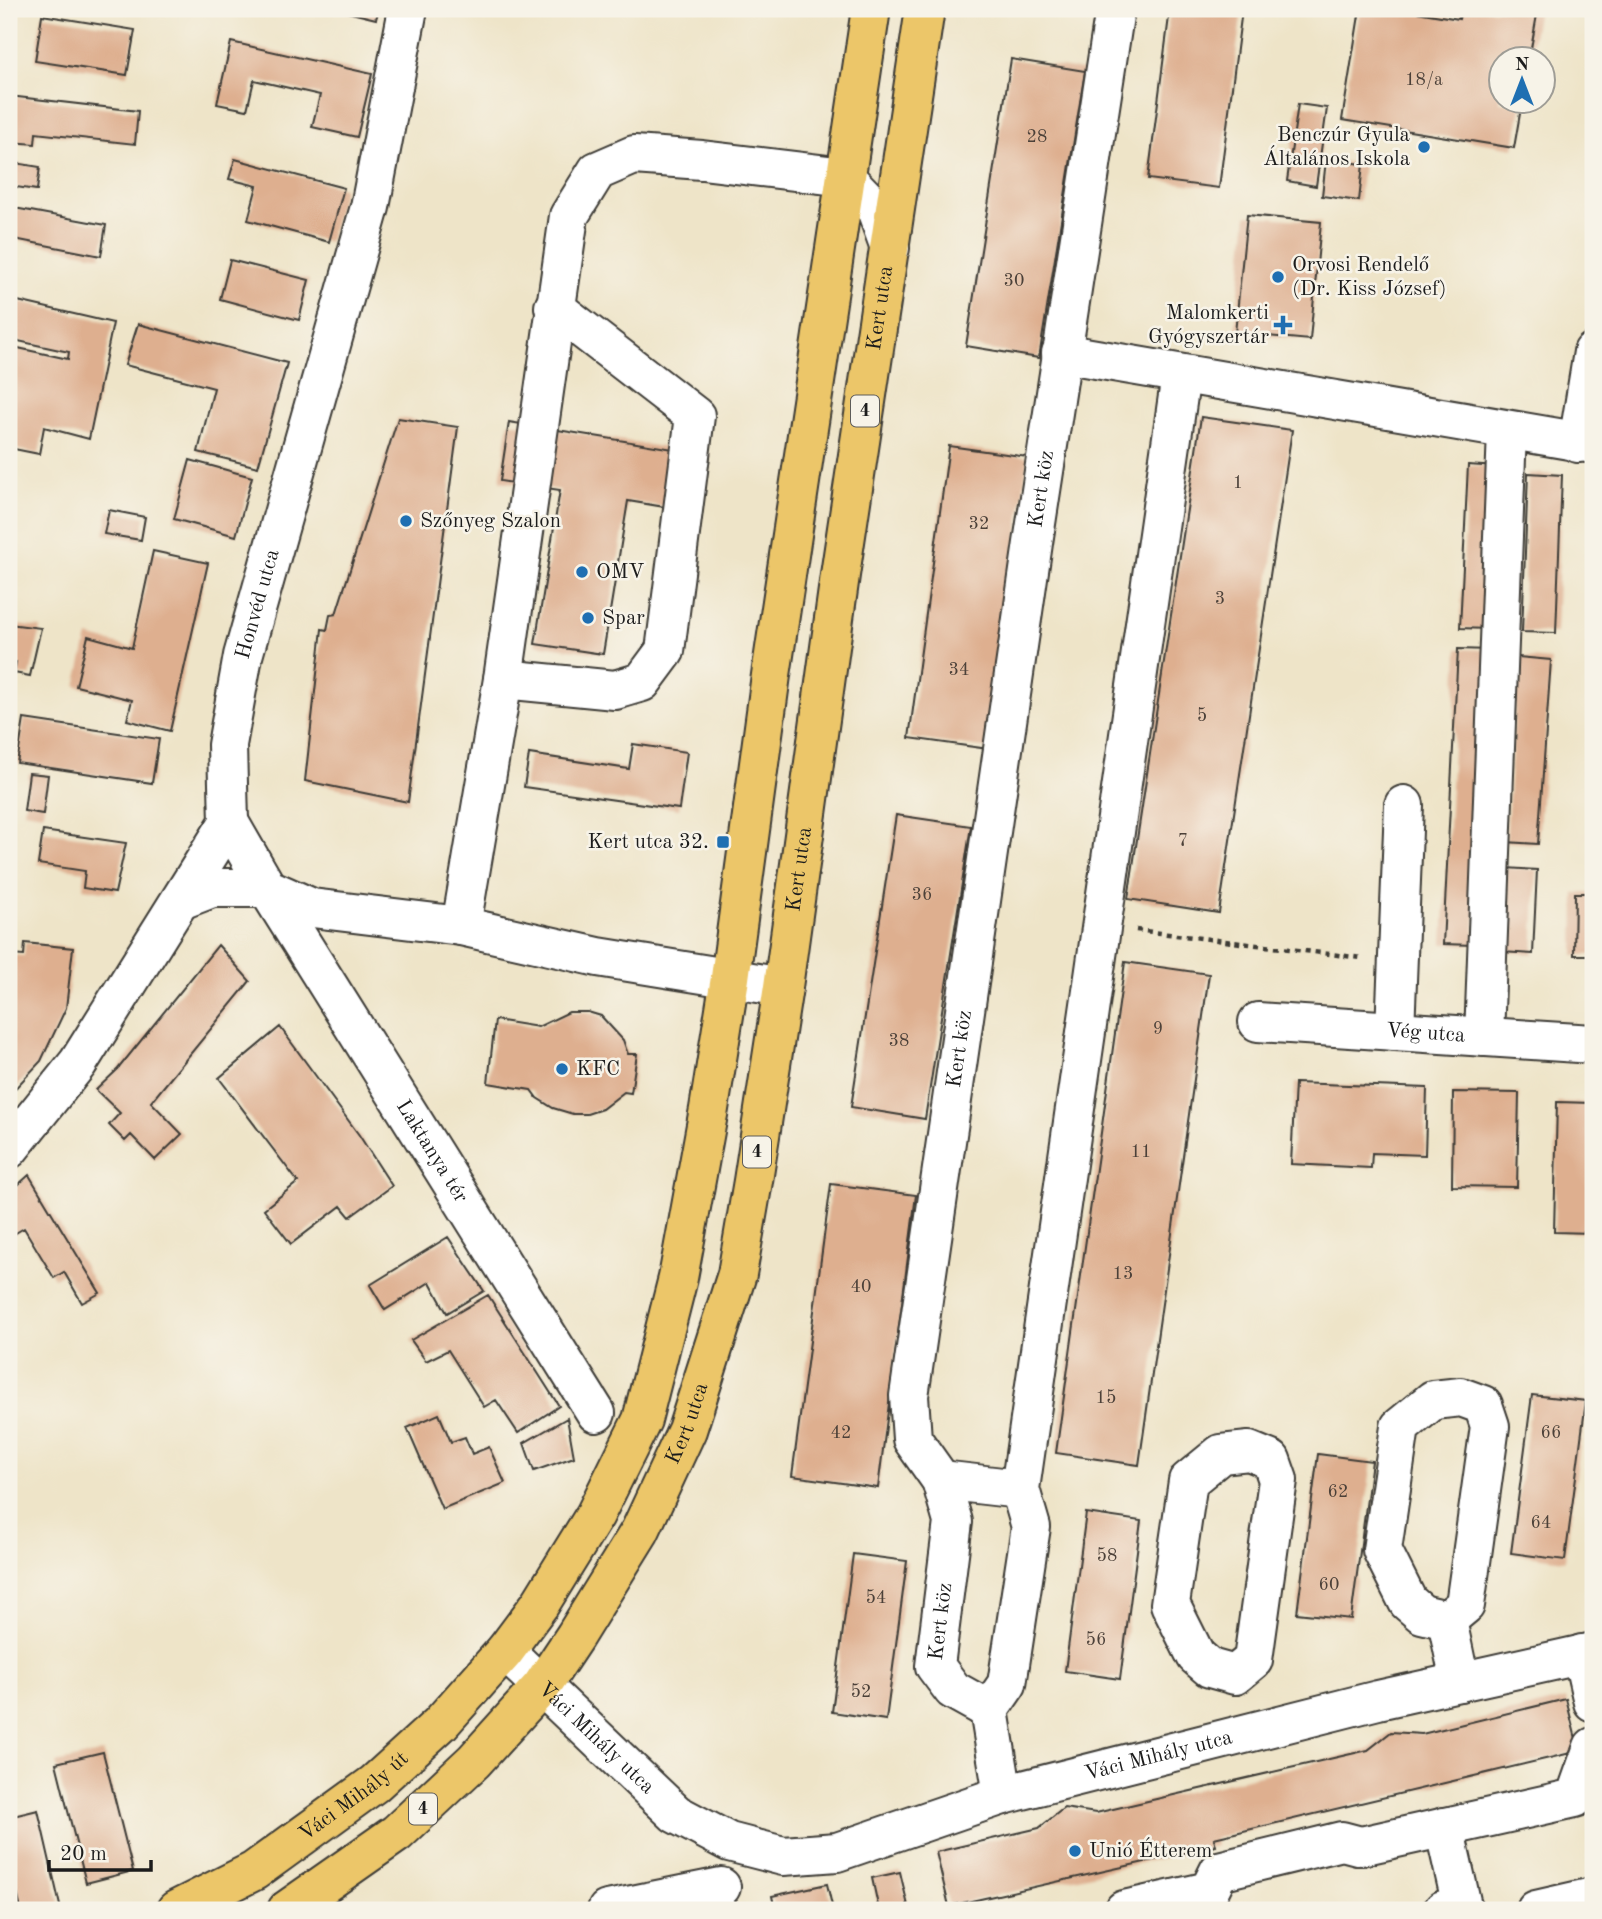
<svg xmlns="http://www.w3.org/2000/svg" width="1602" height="1919" font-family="'Old Standard TT',serif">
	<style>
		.building { fill: #deaf8f }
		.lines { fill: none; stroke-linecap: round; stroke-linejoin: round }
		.minor-casing { stroke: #3c3a36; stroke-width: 42 }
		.major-casing { stroke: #3c3a36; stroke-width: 42 }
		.path { stroke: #3c3a36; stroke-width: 4.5; stroke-dasharray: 5 5; stroke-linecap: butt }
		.minor { stroke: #fff; stroke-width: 38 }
		.major { stroke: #ecc669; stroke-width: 38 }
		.poi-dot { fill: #1f6fb2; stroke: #f7f3e8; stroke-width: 2.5 }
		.labels { text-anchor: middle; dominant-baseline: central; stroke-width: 5; stroke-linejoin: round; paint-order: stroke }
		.number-label { font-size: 18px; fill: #4c4139 }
		.shield { fill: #f7f3e8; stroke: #5e5c59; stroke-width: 2 }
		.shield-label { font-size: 19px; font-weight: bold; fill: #1c1c1c }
		.poi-label { font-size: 21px; fill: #1c1c1c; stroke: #f7f3e8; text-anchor: start }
		.street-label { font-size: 21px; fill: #1c1c1c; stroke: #f7f3e8 }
	</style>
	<rect width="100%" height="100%" fill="#f7f3e8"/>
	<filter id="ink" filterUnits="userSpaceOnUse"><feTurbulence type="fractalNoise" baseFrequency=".0143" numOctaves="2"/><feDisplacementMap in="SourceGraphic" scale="14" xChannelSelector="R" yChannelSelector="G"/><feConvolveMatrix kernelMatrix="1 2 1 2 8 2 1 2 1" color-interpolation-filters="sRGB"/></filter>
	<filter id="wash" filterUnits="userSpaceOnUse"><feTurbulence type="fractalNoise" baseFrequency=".00686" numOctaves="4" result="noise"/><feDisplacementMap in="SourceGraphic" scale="28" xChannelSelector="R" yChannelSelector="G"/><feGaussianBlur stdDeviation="1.57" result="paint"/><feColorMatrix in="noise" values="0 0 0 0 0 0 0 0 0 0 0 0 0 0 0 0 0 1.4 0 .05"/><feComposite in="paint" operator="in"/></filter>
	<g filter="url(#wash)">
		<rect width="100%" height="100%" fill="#eee4c8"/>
		<g id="blocks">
			<!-- building -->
			<path class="building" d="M335,9h44l-3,10z
				M1170,9l72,1 -23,178 -71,-9z
				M1360,9h39l60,10 2,-10h77l-9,51h-29v42h22l-8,46 -172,-28z
				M42,15l93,15 -8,45 -92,-14z
				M231,42l141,32 -15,63 -45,-10 8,-32 -66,-15 -7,30 -30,-6z
				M1011,59l74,12 -46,287 -73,-12z
				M9,96l129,15 -3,33 -99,-11 -1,11 -24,-2z
				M1298,104l29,4 -11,78 -29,-5z
				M235,159l109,29 -15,54 -81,-22 9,-34 -28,-7z
				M1326,160l37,4 -4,37 -37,-5z
				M9,162l31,5 -3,23 -28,-4z
				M9,207l97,18 -5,31 -92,-18z
				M1247,215l74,7 -11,118 -75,-7z
				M230,260l79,20 -10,40 -79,-21z
				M9,299l104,24 -24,116 -45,-12 -5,27 -30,-6v-102l59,13 1,-7 -60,-13z
				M138,324l149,39 -29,104 -60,-15 16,-64 -89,-23z
				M1201,417l91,13 -73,483 -91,-14z
				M398,418l60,9 -50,375 -103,-21 17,-152 5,1 3,-15 6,-1z
				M509,422l201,33 -9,58 -73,-12 -25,153 -68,-10 25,-154 -60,-9z
				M949,446l79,11 -39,292 -80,-11z
				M190,460l62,17 -16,59 -62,-17z
				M1468,465l29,2 -9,162 -28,-1z
				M1528,473l34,2 -6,158 -34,-1z
				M109,510l36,7 -4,23 -37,-6z
				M153,551l55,12 -38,168 -43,-11 5,-20 -56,-14 12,-50 44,12z
				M9,624l32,4 -11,48 -16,-3 2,-11 -7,-1z
				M1458,649l31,1 -15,295 -31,-1z
				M1518,657l33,3 -13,184 -32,-2z
				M24,719l135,20 -7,44 -135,-20z
				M633,744l54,8 -8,57 -155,-22 5,-33 100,15z
				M29,773l19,2 -5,39 -19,-3z
				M896,815l75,11 -46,293 -74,-12z
				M43,831l83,12 -11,50 -32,-5 2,-17 -47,-7z
				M1506,868l31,2 -4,84 -31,-2z
				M1575,893h18v62h-19z
				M25,943l48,5 -7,60 -25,53 -32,34v-119l2,-21 13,1z
				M218,945l32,36 -99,121 31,32 -27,26 -24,-25 -6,6 -16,-16 11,-12 -24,-23 22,-21z
				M1125,962l84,12 -70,491 -83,-12z
				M569,1012h19l13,4 22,24 5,14h9l-6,39 -7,-1 -22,17 -15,5h-14l-20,-6 -16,-10 -6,-8 -43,-7 7,-63 43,7z
				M280,1027l79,108 33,51 -42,31 -9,-11 -50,38 -27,-35 34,-27 -79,-104z
				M1295,1083l132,5 -2,67 -53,-2 -1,15 -80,-4z
				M1453,1092l66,1 -2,94 -65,-1z
				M1557,1102l36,1v130l-39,-1z
				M29,1175l71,118 -18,10 -18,-31 -10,6 -30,-50 -15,9v-44z
				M831,1184l85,11 -38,293 -86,-12z
				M448,1237l36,54 -37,22 -17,-31 -45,28 -15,-25z
				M488,1295l71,111 -41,27 -22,-33 -12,7 -36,-57 -22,11 -15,-21z
				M1532,1395l54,6 -21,159 -54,-7z
				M439,1414l12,28 14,-5 7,17 17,-7 16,36 -63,26 -35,-81z
				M567,1418l7,39 -40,14 -10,-28z
				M1318,1454l54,7 -21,158 -54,-6z
				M1086,1513l55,8 -21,158 -55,-8z
				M853,1554l54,7 -21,159 -54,-8z
				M1566,1699l13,52 -365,87 2,8 -267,60 -13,-54 103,-24 25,-20 32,5 272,-63 23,-18 31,2z
				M103,1752l30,119 -47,12 -30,-120z
				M38,1810l23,100h-40l-12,-54v-39z
				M900,1872l9,38h-30l-7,-32z
				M827,1884l6,26h-58l-3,-14z"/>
		</g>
	</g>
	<g filter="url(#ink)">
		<use href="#blocks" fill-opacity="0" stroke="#3c3a36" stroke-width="2"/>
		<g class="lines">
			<!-- minor casing -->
			<g class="minor-casing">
				<g id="minor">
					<path d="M1061,353l532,91"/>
					<path d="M1578,443l15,-91"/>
					<path d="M503,679l112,11 27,-8 23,-31 30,-235 -141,-109"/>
					<path d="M229,822l38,66 45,20 149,18 137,31 185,30"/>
					<path id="s1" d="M181,900l31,-12h55l329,525"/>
					<path d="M461,926l42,-247 66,-463 28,-45 37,-16 68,5 143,17 31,32 14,39"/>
					<path id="s2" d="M1258,1022l335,22"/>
					<path d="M1395,1031l9,-226"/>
					<path d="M1484,1037l23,-606"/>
					<path id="s3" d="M9,1149l69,-86 151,-241 -2,-77 16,-89 127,-449 38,-198"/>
					<path d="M1461,1397l22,8 7,21 -25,179 -18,15 -25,-6 -14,-12 -26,-52 18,-123 33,-27z"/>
					<path d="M1249,1451l22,9 7,20 -25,180 -18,15 -25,-7 -14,-12 -26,-52 18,-123 33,-27z"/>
					<path d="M941,1480l79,9"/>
					<path d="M1447,1620l13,62"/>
					<path id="s4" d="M505,1651l171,163 53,28 54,14 54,-4 166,-57 375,-95 215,-48"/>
					<path d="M1582,1654l11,48"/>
					<path id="s5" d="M989,1710l-36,-20 -18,-24 18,-144 -12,-42 -29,-41 -3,-43 124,-853 82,-534"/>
					<path d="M1003,1795l-14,-85 18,-26 24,-157 -11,-38 161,-1114"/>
					<path d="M607,1910l114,-23"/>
					<path d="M1124,1910l85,-19 10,-20 123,-30 19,5 214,-48 18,-51"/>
					<path d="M1443,1910l19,-4 -18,-79"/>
					<path d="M1536,1910l57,-13"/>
				</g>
			</g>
			<!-- major casing -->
			<g class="major-casing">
				<g id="major">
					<path id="s6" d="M176,1910l78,-39 120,-87 66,-60 65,-73 35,-47 55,-89 47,-95 36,-142 31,-169 21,-131 41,-303 100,-666"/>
					<path id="s7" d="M287,1910l110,-77 77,-72 67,-74 34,-51 65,-105 47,-101 50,-156 16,-93 30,-194 57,-412 85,-566"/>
				</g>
			</g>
			<!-- path -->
			<path class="path" d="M1136,930l226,28"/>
			<!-- minor -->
			<use href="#minor" class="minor"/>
			<!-- major -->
			<use href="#major" class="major"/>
		</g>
	</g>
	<!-- markers -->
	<g class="poi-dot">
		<circle cx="1424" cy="147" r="7"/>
		<circle cx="1278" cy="277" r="7"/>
		<path d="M1279.5 314.5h7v7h7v7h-7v7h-7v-7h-7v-7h7z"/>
		<circle cx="406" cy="521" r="7"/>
		<circle cx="582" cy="572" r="7"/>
		<circle cx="588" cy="618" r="7"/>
		<rect x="716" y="835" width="14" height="14" rx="3.5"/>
		<circle cx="562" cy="1069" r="7"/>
		<circle cx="1075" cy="1851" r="7"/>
	</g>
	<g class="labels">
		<!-- number labels -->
		<g class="number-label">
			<text x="1424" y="80">18/a</text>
			<text x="1037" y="137">28</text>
			<text x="1014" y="281">30</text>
			<text x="1238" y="483">1</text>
			<text x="979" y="524">32</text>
			<text x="1220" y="599">3</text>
			<text x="959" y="670">34</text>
			<text x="1202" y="716">5</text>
			<text x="1183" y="841">7</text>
			<text x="922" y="895">36</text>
			<text x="1158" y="1029">9</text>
			<text x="899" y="1041">38</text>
			<text x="1141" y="1152">11</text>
			<text x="1123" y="1274">13</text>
			<text x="861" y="1287">40</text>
			<text x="1106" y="1398">15</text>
			<text x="841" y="1433">42</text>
			<text x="1551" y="1433">66</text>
			<text x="1338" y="1492">62</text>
			<text x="1541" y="1523">64</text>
			<text x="1107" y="1556">58</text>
			<text x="1329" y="1585">60</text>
			<text x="876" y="1598">54</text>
			<text x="1096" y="1640">56</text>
			<text x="861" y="1692">52</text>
		</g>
		<!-- shield labels -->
		<g class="shield">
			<rect x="851" y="395.5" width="28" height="31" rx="5"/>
			<rect x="743" y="1136.5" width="28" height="31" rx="5"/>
			<rect x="409" y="1793.5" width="28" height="31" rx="5"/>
		</g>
		<g class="shield-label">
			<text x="865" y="411">4</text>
			<text x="757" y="1152">4</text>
			<text x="423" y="1809">4</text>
		</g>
		<!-- poi labels -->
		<g class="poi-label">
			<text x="1410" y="135" text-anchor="end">Benczúr Gyula<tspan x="1410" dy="24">Általános Iskola</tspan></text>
			<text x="1292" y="265">Orvosi Rendelő<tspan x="1292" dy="24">(Dr. Kiss József)</tspan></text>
			<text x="1269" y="313" text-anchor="end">Malomkerti<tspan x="1269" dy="24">Gyógyszertár</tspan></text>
			<text x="420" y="521">Szőnyeg Szalon</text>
			<text x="596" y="572">OMV</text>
			<text x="602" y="618">Spar</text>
			<text x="709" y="842" text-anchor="end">Kert utca 32.</text>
			<text x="576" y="1069">KFC</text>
			<text x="1089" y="1851">Unió Étterem</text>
		</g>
		<!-- street labels -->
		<g class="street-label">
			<text stroke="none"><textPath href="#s7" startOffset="1776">Kert utca</textPath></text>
			<text stroke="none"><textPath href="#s5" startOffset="1270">Kert köz</textPath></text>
			<text stroke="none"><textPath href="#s3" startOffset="616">Honvéd utca</textPath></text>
			<text stroke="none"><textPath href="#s7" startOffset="1209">Kert utca</textPath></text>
			<text stroke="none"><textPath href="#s2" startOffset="168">Vég utca</textPath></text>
			<text stroke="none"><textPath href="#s5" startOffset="704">Kert köz</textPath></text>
			<text stroke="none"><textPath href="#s1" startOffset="399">Laktanya tér</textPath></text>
			<text stroke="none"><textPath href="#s7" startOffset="642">Kert utca</textPath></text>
			<text stroke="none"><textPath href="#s5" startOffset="116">Kert köz</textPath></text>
			<text stroke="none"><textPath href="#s4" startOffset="126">Váci Mihály utca</textPath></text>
			<text stroke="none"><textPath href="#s4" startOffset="742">Váci Mihály utca</textPath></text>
			<text stroke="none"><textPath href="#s6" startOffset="212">Váci Mihály út</textPath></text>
		</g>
	</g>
	<!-- margin -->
	<rect width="1602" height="1919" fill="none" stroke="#f7f3e8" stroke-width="35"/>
	<!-- north arrow -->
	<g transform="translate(1522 80)"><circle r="33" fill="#f7f3e8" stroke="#9f9d96" stroke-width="2"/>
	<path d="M0-5L12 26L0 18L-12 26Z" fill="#1f6fb2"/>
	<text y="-10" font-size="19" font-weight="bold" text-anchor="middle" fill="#1c1c1c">N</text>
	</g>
	<!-- scale -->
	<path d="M49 1860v10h102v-10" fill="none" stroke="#1c1c1c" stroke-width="3.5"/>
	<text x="60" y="1860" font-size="21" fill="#1c1c1c" stroke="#f7f3e8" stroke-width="5" paint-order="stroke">20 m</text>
</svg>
